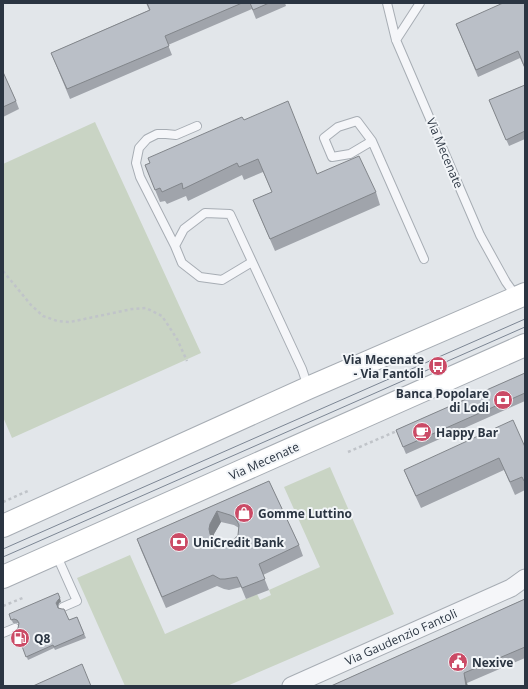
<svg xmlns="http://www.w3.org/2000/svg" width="528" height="689" font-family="'Open Sans',sans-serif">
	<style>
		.green { fill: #c9d4c4 }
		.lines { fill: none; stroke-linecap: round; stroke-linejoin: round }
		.service-casing { stroke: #a7adb4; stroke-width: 10 }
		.minor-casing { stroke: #a7adb4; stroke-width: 19 }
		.secondary-casing { stroke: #a7adb4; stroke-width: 24 }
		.path { stroke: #c0c4c9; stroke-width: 2.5; stroke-dasharray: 3 3; stroke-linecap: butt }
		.service { stroke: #f5f6f9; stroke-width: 8 }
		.minor { stroke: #f5f6f9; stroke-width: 17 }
		.secondary { stroke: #fff; stroke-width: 22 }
		.tram { stroke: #7c8694; stroke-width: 1 }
		.wall { fill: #a0a4ab; fill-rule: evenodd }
		.shaded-wall { fill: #82868b }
		.building { fill: #babfc7; stroke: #82868b; fill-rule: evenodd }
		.labels { text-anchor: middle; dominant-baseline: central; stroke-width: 4; stroke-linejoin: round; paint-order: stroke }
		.street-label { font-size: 12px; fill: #2b3542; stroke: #f2f5f8 }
		.poi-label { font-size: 12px; font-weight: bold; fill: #2b3542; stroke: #f2f5f8; text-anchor: start }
	</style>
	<rect width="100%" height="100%" fill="#e2e6ea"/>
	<!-- green -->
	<path class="green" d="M95,122l106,231 -189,85 -9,-21v-253z
		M330,467l64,147 -167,72h-102l-48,-108 53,-23 35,79 92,-40 3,6 11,-5 -2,-5 51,-23 -36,-80z"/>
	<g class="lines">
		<!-- service casing -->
		<g class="service-casing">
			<path id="service" d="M387,3l9,37 84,195 26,47 10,14
				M396,40l24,-37
				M372,141l-22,13 -18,3 -8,-19 14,-11 19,-6 15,20 52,118
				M175,246l-35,-69 -4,-14 3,-15 8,-9 10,-5h9l10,1 21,-9
				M252,262l-30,18 -22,-3 -18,-14 -7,-17 9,-17 21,-16 25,1 72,155 6,18
				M56,554l21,47 -14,6
				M3,633l12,-5"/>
		</g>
		<!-- minor casing -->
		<g class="minor-casing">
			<path id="minor" d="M291,686l220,-98 14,-10"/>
		</g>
		<!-- secondary casing -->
		<g class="secondary-casing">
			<path id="secondary" d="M3,526l305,-138 217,-94
				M3,577l522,-232"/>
		</g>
		<!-- path -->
		<path class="path" d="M3,271l28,34 12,11 14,5 13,1 62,-13 14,-1 16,8 6,9 9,14 10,22
			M348,452l51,-22
			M3,502l27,-12
			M3,606l22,-9"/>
		<!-- service -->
		<use href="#service" class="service"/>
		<!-- minor -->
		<use href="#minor" class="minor"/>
		<!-- secondary -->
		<use href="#secondary" class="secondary"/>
		<!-- tram -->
		<path class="tram" d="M3,549l522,-230
			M3,557l522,-230"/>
	</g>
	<!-- wall -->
	<path class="wall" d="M146,3h139l1,3 -30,13 -4,-10 -84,36 4,10 -102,44 -19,-46 98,-43z
		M525,3v66l-5,-11 -42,19 -22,-53z
		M3,72l13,29 3,8 -16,8z
		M525,85v54l-16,7 -20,-46z
		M244,120l73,54 59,18 4,13 -105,46 -17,-39 -5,-12 19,-8 -9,-20 -19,8 -2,-5 -54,26 -2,-5 -19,8 -2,-3 -5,1 -15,-37z
		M525,373v28l-119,53 -10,-24z
		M525,447v43l-10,5 -11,-25 -83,38 -12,-26 -5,-12z
		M269,481l30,64 4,11 -40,19 6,15 -23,9 -5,-12 -12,3 -5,-1 -7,-3 -51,22 -25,-58 -4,-11zM221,522l13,3 5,3 -1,7 -6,7 -5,1h-5l-5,-1 -4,-3 1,-5z
		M525,599v59l-58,25 -136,3z
		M61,602l-2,1 -1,4 11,13 8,-3 9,21 -31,12 -1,-2 -26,12 -12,-30 2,-2 1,-4 -1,-1h-5l-4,-9z"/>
	<!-- shaded-wall -->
	<path class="shaded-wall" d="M217,511l4,11 -7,12 -1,6 -3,-6 -1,-5 1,-5z
		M60,598l1,4 -2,1 -1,3v3l-2,-6 2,-3z
		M464,673l3,10 1,3h-2z"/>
	<!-- building -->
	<path class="building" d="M147,3h95l-77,33 4,10 -102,43 -16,-36 99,-43z
		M250,3h19l-16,7z
		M503,3h22v65l-7,-17 -42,19 -20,-46z
		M3,72l13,29 -13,6z
		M525,85v46l-19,9 -17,-40z
		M288,101l29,73 42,-18 17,36 -106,47 -17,-39 19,-8 -14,-33 -19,8 -2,-4 -54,26 -1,-6 -20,9 -2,-4 -5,2 -10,-25 5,-2 -2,-5 94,-41 2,3z
		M525,373v20l-122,54 -7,-17z
		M513,420l12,27v34h-1l-2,-4 -12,5 -11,-24 -83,38 -12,-26z
		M269,481l30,64 -40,19 6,15 -23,9 -5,-11 -12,2h-5l-7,-4 -51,22 -25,-58zM217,511l13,4 4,2 3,4 2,4 -1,10 -6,7 -5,1h-5l-5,-1 -4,-3 -3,-5 -1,-5 1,-5z
		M58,593l2,5 -2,2 -2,3 1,2 1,3 4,1h2l5,11 8,-3 7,17 -30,13 -1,-2 -27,12 -10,-27 2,-2 1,-5 -2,-3 -3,-1 -3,1 -2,-6z
		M525,599v48l-61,26 2,13h-135z
		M82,664l9,22h-58z"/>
	<!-- icons -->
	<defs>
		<g id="bus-disc" transform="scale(1)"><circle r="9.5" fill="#cb4b66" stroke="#f2f5f8"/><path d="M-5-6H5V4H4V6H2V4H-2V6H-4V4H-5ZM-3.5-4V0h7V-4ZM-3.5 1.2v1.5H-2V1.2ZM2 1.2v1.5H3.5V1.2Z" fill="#fff"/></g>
		<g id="bank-disc" transform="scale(1)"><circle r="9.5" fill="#cb4b66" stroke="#f2f5f8"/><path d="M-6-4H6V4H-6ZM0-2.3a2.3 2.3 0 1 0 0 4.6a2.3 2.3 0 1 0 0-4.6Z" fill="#fff"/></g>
		<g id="cafe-disc" transform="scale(1)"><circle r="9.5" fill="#cb4b66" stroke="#f2f5f8"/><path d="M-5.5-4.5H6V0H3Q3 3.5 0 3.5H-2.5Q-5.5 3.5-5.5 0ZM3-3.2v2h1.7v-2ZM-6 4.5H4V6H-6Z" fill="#fff"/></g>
		<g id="shop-disc" transform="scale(1)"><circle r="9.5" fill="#cb4b66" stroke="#f2f5f8"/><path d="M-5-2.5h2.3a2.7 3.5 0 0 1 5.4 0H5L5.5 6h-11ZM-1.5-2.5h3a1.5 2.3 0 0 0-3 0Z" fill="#fff"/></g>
		<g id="fuel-disc" transform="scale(1)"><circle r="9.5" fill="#cb4b66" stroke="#f2f5f8"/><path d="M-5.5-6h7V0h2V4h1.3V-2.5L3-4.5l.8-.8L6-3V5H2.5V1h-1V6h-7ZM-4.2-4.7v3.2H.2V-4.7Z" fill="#fff"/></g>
		<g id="civic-disc" transform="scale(1)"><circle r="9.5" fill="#cb4b66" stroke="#f2f5f8"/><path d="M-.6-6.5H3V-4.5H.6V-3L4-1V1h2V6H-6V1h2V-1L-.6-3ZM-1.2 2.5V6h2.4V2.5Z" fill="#fff"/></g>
	</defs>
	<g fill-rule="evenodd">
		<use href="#bus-disc" x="438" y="366"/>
		<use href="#bank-disc" x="503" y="400"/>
		<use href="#cafe-disc" x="422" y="432"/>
		<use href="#shop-disc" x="244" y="513"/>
		<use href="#bank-disc" x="179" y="542"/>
		<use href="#fuel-disc" x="20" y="638"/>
		<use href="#civic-disc" x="458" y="662"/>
	</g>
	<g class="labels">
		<!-- street labels -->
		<g class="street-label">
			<text transform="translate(445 153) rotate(67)">Via Mecenate</text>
			<text transform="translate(264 461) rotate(-24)">Via Mecenate</text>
			<text transform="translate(401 637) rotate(-24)">Via Gaudenzio Fantoli</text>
		</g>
		<!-- poi labels -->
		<g class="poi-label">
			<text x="424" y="359" text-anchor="end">Via Mecenate<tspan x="424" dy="14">- Via Fantoli</tspan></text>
			<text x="489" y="393" text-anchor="end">Banca Popolare<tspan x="489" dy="14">di Lodi</tspan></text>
			<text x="436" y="432">Happy Bar</text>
			<text x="258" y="513">Gomme Luttino</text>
			<text x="193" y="542">UniCredit Bank</text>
			<text x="34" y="638">Q8</text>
			<text x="472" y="662">Nexive</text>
		</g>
	</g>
	<!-- border -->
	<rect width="528" height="689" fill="none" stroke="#2b3542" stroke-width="8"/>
</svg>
